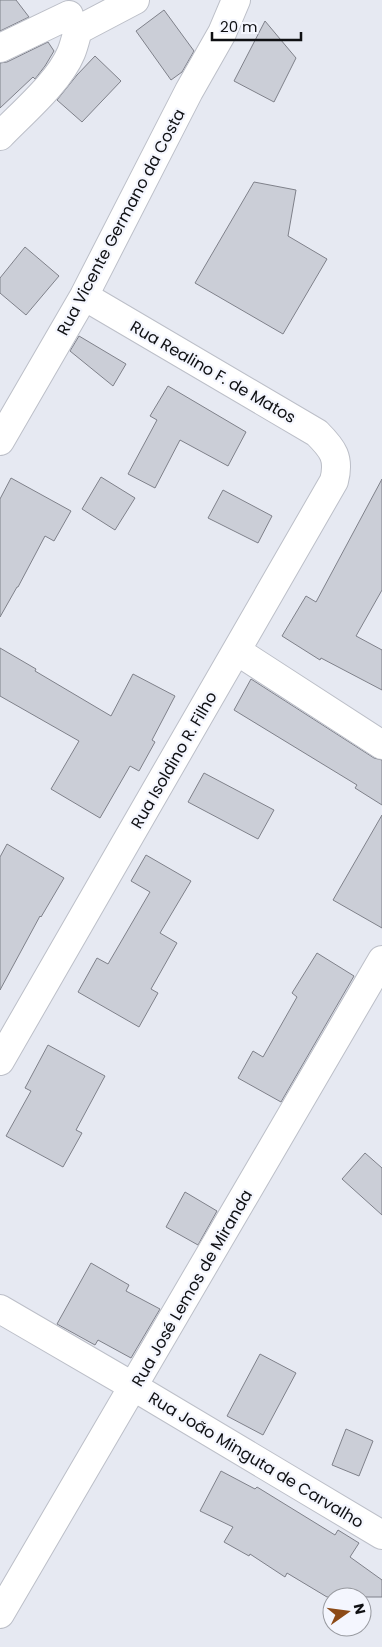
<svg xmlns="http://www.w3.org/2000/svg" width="382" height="1647" font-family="Poppins,sans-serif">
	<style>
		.building { fill: #cbced7; stroke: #7f818a }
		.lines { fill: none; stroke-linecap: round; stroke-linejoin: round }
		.street-casing { stroke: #bcbfc8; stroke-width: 30 }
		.street { stroke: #fff; stroke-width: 28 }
		.labels { text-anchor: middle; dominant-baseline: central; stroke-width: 4.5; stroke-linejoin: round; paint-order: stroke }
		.street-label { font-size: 16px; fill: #0f1013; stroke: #f4f6fe }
	</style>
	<rect width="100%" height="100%" fill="#e6e9f2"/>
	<!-- building -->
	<path class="building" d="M0,0h16l13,17 -29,14z
		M164,10l30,41 -12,21 -11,8 -35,-49z
		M265,21l31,37 -22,44 -40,-21z
		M48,42l6,9 -9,15 -10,13 -2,-2 -33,31v-45l7,-1z
		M95,56l26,25 -39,41 -25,-22 20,-25z
		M254,182l42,8 -8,46 39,23 -44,75 -88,-51z
		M25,247l34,29 -33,39 -26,-22v-15z
		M79,336l47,28 -13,22 -43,-35z
		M168,386l78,46 -18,34 -48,-26 -25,48 -27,-14 29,-54 -7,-4z
		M101,477l34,21 -20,32 -33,-21z
		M11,478l60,33 -17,30 -9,-5 -27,51h-1l-17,30v-118z
		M382,479v111l-26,46 26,14v40l-61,-32 -1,2 -38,-24 24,-40 10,6z
		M223,490l49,26 -14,27 -50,-25z
		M0,648l36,21 -1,2 76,45 22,-42 42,22 -23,44 3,2 -16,29 -9,-5 -30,52 -49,-29 28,-48 -79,-45z
		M251,679l123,79 8,2v45l-27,-17 2,-3 -123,-75z
		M204,773l70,37 -16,29 -70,-37z
		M382,815v113l-49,-28z
		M7,844l57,34 -23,39 -1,-1 -40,74v-133z
		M146,855l45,26 -31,52 17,10 -26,46 7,4 -19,34 -61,-35 19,-34 11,6 42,-72 -19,-11z
		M317,953l37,23 -73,126 -43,-24 15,-27 10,6 34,-60 -5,-4z
		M48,1045l57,31 -29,54 6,3 -19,34 -57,-31 25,-45 -6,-3z
		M365,1153l17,15v47l-40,-36z
		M185,1192l32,19 -19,34 -32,-18z
		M91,1263l38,22 -3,6 34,18 -29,49 -33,-18 -3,5 -38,-21z
		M260,1354l36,19 -33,62 -36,-19z
		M346,1429l27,12 -14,35 -27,-11z
		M221,1471l34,18 2,-2 78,48 3,-5 21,13 -9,14 32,23v17h-55l-40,-24 -2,4 -35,-23 -1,2 -25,-14 9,-15 -33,-16z"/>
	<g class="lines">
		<!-- street casing -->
		<g class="street-casing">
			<path id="street" d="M78,30l57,-30
				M0,48l69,-33
				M0,136c22,-23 59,-54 71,-83 3,-7 5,-16 7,-23
				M0,441l84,-145 105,-205 33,-58 14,-33
				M237,651l145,94
				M0,1061l334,-580c6,-23 -1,-32 -17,-48l-233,-137
				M0,1309l134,78 248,148
				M0,1614l382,-654"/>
		</g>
		<!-- street -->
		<use href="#street" class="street"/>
	</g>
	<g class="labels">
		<!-- street labels -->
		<g class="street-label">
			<text transform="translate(121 222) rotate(-62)">Rua Vicente Germano da Costa</text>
			<text transform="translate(213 372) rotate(30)">Rua Realino F. de Matos</text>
			<text transform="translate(174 760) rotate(-60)">Rua Isoldino R. Filho</text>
			<text transform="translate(192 1288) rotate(-60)">Rua José Lemos de Miranda</text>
			<text transform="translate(256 1460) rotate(31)">Rua João Minguta de Carvalho</text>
		</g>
	</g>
	<!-- north arrow -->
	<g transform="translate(347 1612) rotate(76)"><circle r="24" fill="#f4f6fe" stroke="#989aa0"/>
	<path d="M0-4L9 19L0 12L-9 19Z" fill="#8c4a17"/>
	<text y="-8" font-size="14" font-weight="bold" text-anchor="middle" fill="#0f1013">N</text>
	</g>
	<!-- scale -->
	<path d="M212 32v8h89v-8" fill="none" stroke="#0f1013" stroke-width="2.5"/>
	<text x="220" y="32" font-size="15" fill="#0f1013" stroke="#f4f6fe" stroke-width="4" paint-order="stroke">20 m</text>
</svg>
